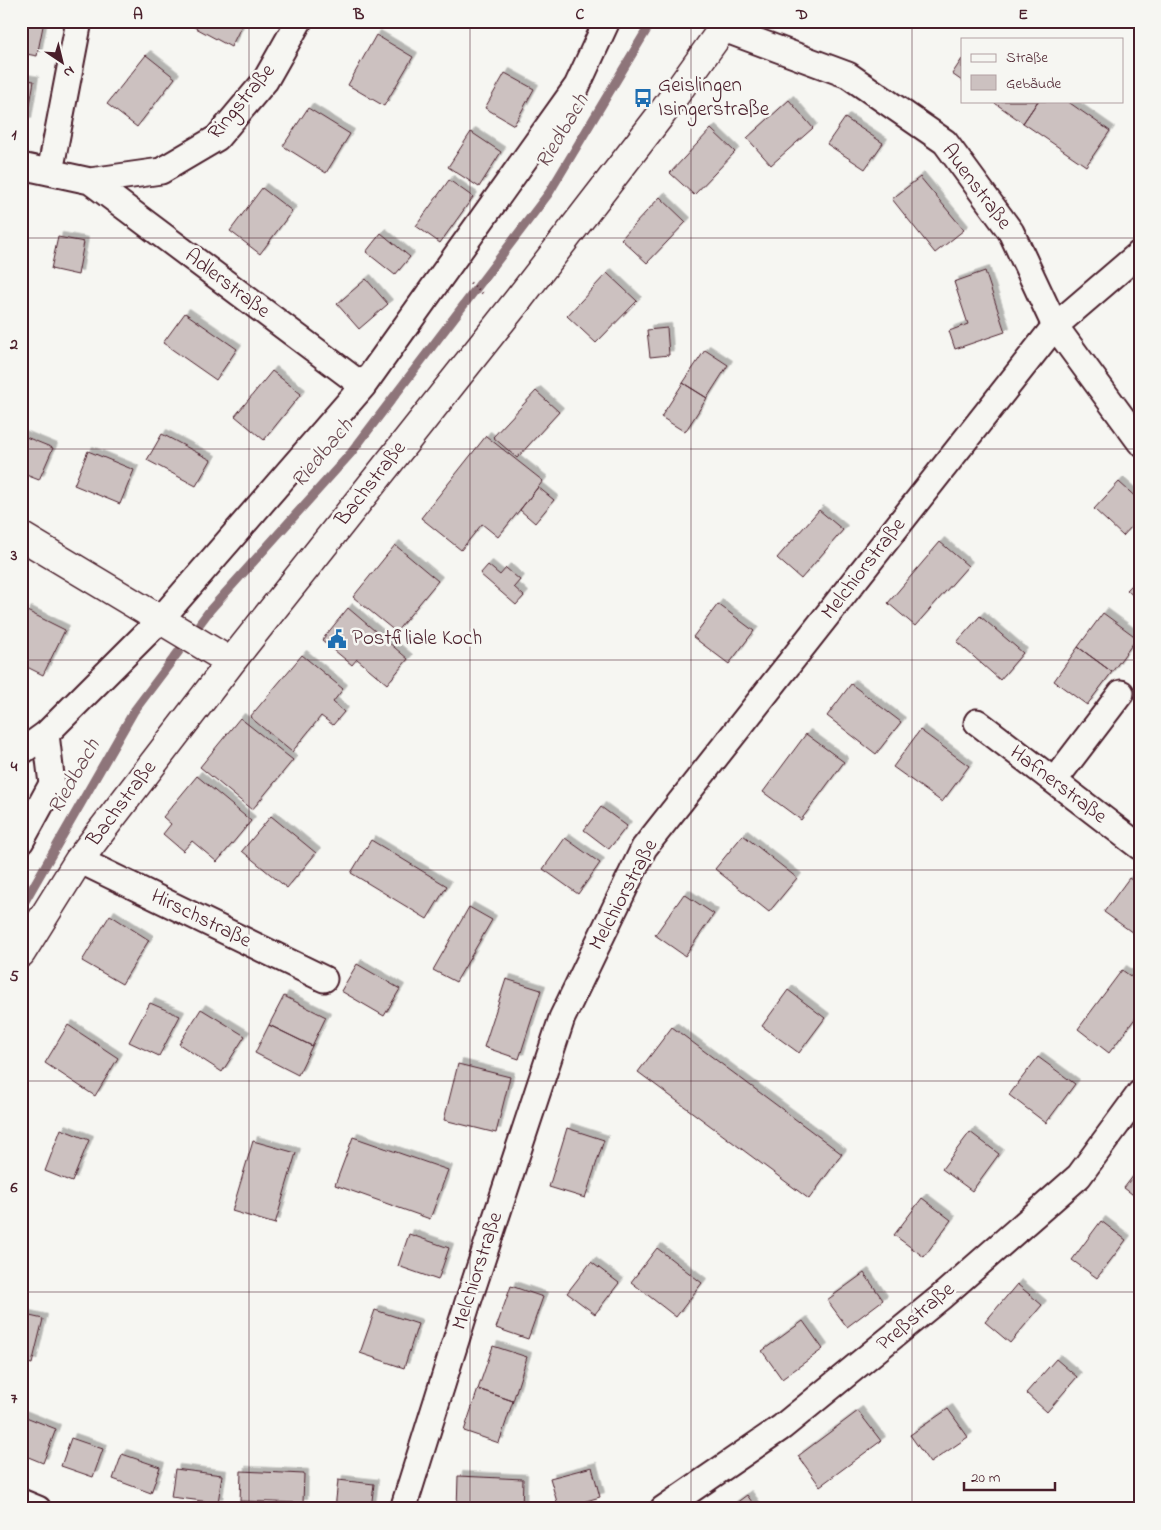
<svg xmlns="http://www.w3.org/2000/svg" width="1161" height="1530" font-family="'Indie Flower',sans-serif">
	<style>
		.lines { fill: none; stroke-linecap: round; stroke-linejoin: round }
		.stream { stroke: #8e747a; stroke-width: 9 }
		.building { fill: #ccc1c0; stroke: #4a1f2b; filter: url(#shadow) }
		.minor-casing { stroke: #4a1f2b; stroke-width: 29 }
		.tertiary-casing { stroke: #4a1f2b; stroke-width: 31 }
		.path { stroke: #4a1f2b; stroke-width: 3; stroke-dasharray: 1 4; stroke-linecap: butt }
		.minor { stroke: #f6f6f2; stroke-width: 25 }
		.tertiary { stroke: #f6f6f2; stroke-width: 28 }
		.grid { fill: none; stroke: #4a1f2b; stroke-width: 1; stroke-opacity: 0.55 }
		.labels { text-anchor: middle; dominant-baseline: central; stroke-width: 5; stroke-linejoin: round; paint-order: stroke }
		.poi-label { font-size: 21px; fill: #4a1f2b; stroke: #f6f6f2; text-anchor: start }
		.street-label { font-size: 21px; fill: #4a1f2b; stroke: #f6f6f2 }
		.water-label { font-size: 22px; font-style: italic; fill: #6c4a52; stroke: #f6f6f2 }
		.neatline { fill: none; stroke: #4a1f2b; stroke-width: 2 }
		.grid-label { font-size: 16px; text-anchor: middle; font-weight: bold; fill: #4a1f2b }
	</style>
	<defs>
		<filter id="shadow"><feDropShadow dx="4.5" dy="-4.5" stdDeviation="0" flood-color="#0004"/></filter>
	</defs>
	<rect width="100%" height="100%" fill="#f6f6f2"/>
	<filter id="ink" filterUnits="userSpaceOnUse"><feTurbulence type="fractalNoise" baseFrequency=".02" numOctaves="2"/><feDisplacementMap in="SourceGraphic" scale="10" xChannelSelector="R" yChannelSelector="G"/><feConvolveMatrix kernelMatrix="1 2 1 2 8 2 1 2 1" color-interpolation-filters="sRGB"/></filter>
	<g filter="url(#ink)">
		<g class="lines">
			<!-- stream -->
			<path class="stream" d="M21,908l113,-197 76,-101 141,-157 198,-260 103,-172"/>
		</g>
		<!-- building -->
		<path class="building" d="M21,21h23l-7,35 -16,-3z
			M183,21h61l-13,26z
			M376,35l37,22 -29,49 -36,-21z
			M146,55l29,23 -38,49 -30,-23z
			M962,59v22l-10,-7z
			M505,73l29,16 -20,36 -29,-17z
			M21,79l13,2 -7,41 -6,-1z
			M789,100l24,28 -42,37 -24,-27z
			M992,101h46l-15,22z
			M1038,101h29l43,30 -24,35 -63,-43z
			M308,108l42,26 -24,39 -43,-27z
			M845,118l38,25 -18,26 -38,-25z
			M711,129l24,23 -41,43 -24,-22z
			M471,132l30,20 -22,35 -31,-20z
			M920,177l44,53 -29,23 -43,-54z
			M449,180l24,17 -33,46 -24,-17z
			M262,188l30,23 -32,43 -30,-23z
			M660,197l26,25 -39,41 -26,-24z
			M381,233l29,24 -15,18 -29,-23z
			M58,237l26,5 -6,33 -27,-6z
			M985,271l20,61 -50,17 -6,-18 19,-7 -14,-42z
			M607,273l30,28 -41,42 -29,-27z
			M366,279l22,25 -29,25 -22,-25z
			M185,313l52,36 -21,31 -53,-37z
			M667,328l2,27 -19,2 -3,-27z
			M705,350l23,15 -21,33 -24,-15z
			M272,371l29,23 -37,46 -29,-24z
			M683,383l24,15 -22,34 -24,-15z
			M536,391l23,21 -42,46 -24,-21z
			M162,434l49,26 -15,26 -49,-26z
			M21,435l32,13 -14,32 -18,-7z
			M486,436l57,45 -45,56 -16,-13 -21,26 -40,-32z
			M88,451l46,19 -14,34 -46,-19z
			M1119,482l21,19v16l-17,19 -29,-27z
			M538,487l16,13 -19,23 -15,-13z
			M819,510l24,20 -42,49 -24,-21z
			M940,542l28,24 -53,60 -27,-23z
			M395,545l43,36 -42,51 -43,-35z
			M488,565l12,10 6,-7 14,12 -6,7 10,9 -8,9 -36,-31z
			M1140,577v25l-13,-12z
			M718,604l36,27 -25,33 -36,-27z
			M348,608l60,51 -21,25 -30,-25 -5,6 -30,-25z
			M27,611l38,19 -22,45 -22,-11v-41z
			M1103,613l34,25 -25,34 -34,-25z
			M980,616l43,37 -23,27 -43,-38z
			M1078,647l34,25 -25,33 -33,-24z
			M302,655l41,34 -10,13 11,10 -11,13 -12,-9 -29,36 -42,-35z
			M851,684l50,38 -25,32 -49,-38z
			M240,718l53,42 -41,50 -52,-43z
			M920,730l49,36 -27,36 -49,-35z
			M806,734l38,28 -43,58 -38,-28z
			M197,776l54,45 -34,41 -25,-21 -9,10 -20,-17 8,-10 -8,-7z
			M601,807l26,19 -18,23 -25,-19z
			M271,816l45,37 -29,35 -45,-37z
			M743,835l54,43 -28,34 -54,-43z
			M565,838l35,25 -22,31 -35,-25z
			M371,840l76,46 -20,33 -76,-46z
			M1129,878l11,8v52l-36,-26z
			M684,894l30,20 -29,42 -30,-21z
			M469,907l23,13 -36,62 -23,-12z
			M110,915l39,25 -27,44 -40,-23z
			M357,964l43,25 -16,27 -43,-25z
			M1122,970l18,13v29l-31,41 -31,-24z
			M506,979l35,11 -22,69 -35,-12z
			M788,990l37,28 -26,35 -37,-27z
			M284,996l42,21 -14,29 -43,-21z
			M150,1003l30,13 -21,40 -30,-14z
			M201,1009l44,27 -23,36 -43,-28z
			M68,1025l50,33 -23,38 -50,-33z
			M269,1025l43,21 -14,29 -43,-22z
			M672,1027l170,127 -33,45 -171,-127z
			M1038,1057l37,27 -29,39 -37,-28z
			M458,1064l52,13 -14,56 -52,-13z
			M567,1128l37,12 -19,58 -36,-11z
			M61,1129l28,11 -17,42 -27,-11z
			M970,1132l29,22 -27,37 -30,-22z
			M353,1137l95,33 -18,49 -95,-34z
			M253,1141l43,12 -21,71 -43,-13z
			M1140,1167v33l-16,-12z
			M922,1198l29,22 -27,37 -30,-22z
			M1101,1221l25,19 -29,38 -25,-18z
			M409,1234l40,14 -11,32 -40,-14z
			M657,1248l45,35 -26,34 -45,-35z
			M591,1262l28,21 -24,31 -28,-21z
			M864,1273l19,27 -36,27 -20,-27z
			M1017,1284l25,21 -32,38 -25,-21z
			M511,1286l32,11 -15,42 -32,-11z
			M375,1310l43,14 -14,44 -44,-15z
			M21,1314l22,5 -11,45 -11,-3z
			M803,1321l20,28 -41,30 -20,-28z
			M493,1346l34,11 -14,44 -35,-12z
			M1056,1359l21,18 -30,35 -21,-19z
			M478,1389l35,12 -14,42 -35,-12z
			M948,1409l20,28 -38,26 -20,-28z
			M858,1411l23,30 -61,45 -22,-30z
			M21,1415l35,14 -13,34 -22,-9z
			M71,1438l32,11 -10,28 -32,-11z
			M122,1454l38,13 -9,26 -38,-14z
			M592,1467l8,30 -41,12 -9,-31z
			M175,1469l47,6 -4,28 -47,-6z
			M241,1471l63,3 -1,29 -63,-2z
			M458,1476l65,3 -1,30h-65z
			M338,1480l36,4 -3,25h-36z
			M747,1495l10,14h-29z"/>
		<g class="lines">
			<!-- minor casing -->
			<g class="minor-casing">
				<path id="minor" d="M724,29l124,46 97,67 66,90 44,94 85,116
					M21,166l69,15 71,-10 56,-33 48,-57 34,-60
					M50,172l29,-151
					M90,181l273,205
					M977,722l163,125
					M21,752l25,-18 114,-114 203,-234 214,-300 30,-65
					M1054,781l67,-88
					M21,841l31,-57 -6,-50
					M79,860l245,119
					M21,1502l17,7
					M403,1509l65,-207 94,-284 82,-170 411,-522 85,-73
					M663,1509l119,-82 159,-130 138,-121 61,-83"/>
			</g>
			<!-- tertiary casing -->
			<g class="tertiary-casing">
				<path id="tertiary" d="M21,536l210,126
					M21,953l58,-93 152,-198 287,-362 145,-188 65,-91"/>
			</g>
			<!-- path -->
			<path class="path" d="M470,283l15,12"/>
			<!-- minor -->
			<use href="#minor" class="minor"/>
			<!-- tertiary -->
			<use href="#tertiary" class="tertiary"/>
		</g>
	</g>
	<!-- grid -->
	<path class="grid" d="M249,21v1488M470,21v1488M691,21v1488M912,21v1488M21,238h1119M21,449h1119M21,660h1119M21,870h1119M21,1081h1119M21,1292h1119"/>
	<!-- icons -->
	<defs>
		<g id="bus-bare" transform="scale(1.5)"><path d="M-5-6H5V4H4V6H2V4H-2V6H-4V4H-5ZM-3.5-4V0h7V-4ZM-3.5 1.2v1.5H-2V1.2ZM2 1.2v1.5H3.5V1.2Z" fill="#1f6fb2" stroke="#f6f6f2" stroke-width="2.5" paint-order="stroke"/></g>
		<g id="civic-bare" transform="scale(1.5)"><path d="M-.6-6.5H3V-4.5H.6V-3L4-1V1h2V6H-6V1h2V-1L-.6-3ZM-1.2 2.5V6h2.4V2.5Z" fill="#1f6fb2" stroke="#f6f6f2" stroke-width="2.5" paint-order="stroke"/></g>
	</defs>
	<g fill-rule="evenodd">
		<use href="#bus-bare" x="643" y="98"/>
		<use href="#civic-bare" x="337" y="639"/>
	</g>
	<g class="labels">
		<!-- poi labels -->
		<g class="poi-label">
			<text x="658" y="86">Geislingen<tspan x="658" dy="24">Isingerstraße</tspan></text>
			<text x="352" y="639">Postfiliale Koch</text>
		</g>
		<!-- street labels -->
		<g class="street-label">
			<text transform="translate(242 102) rotate(-50)">Ringstraße</text>
			<text transform="translate(976 187) rotate(53)">Auenstraße</text>
			<text transform="translate(227 284) rotate(37)">Adlerstraße</text>
			<text transform="translate(371 484) rotate(-52)">Bachstraße</text>
			<text transform="translate(864 569) rotate(-52)">Melchiorstraße</text>
			<text transform="translate(1058 785) rotate(37)">Hafnerstraße</text>
			<text transform="translate(122 804) rotate(-53)">Bachstraße</text>
			<text transform="translate(624 895) rotate(-62)">Melchiorstraße</text>
			<text transform="translate(201 919) rotate(26)">Hirschstraße</text>
			<text transform="translate(478 1271) rotate(-72)">Melchiorstraße</text>
			<text transform="translate(916 1317) rotate(-40)">Preßstraße</text>
		</g>
		<!-- water labels -->
		<g class="water-label">
			<text transform="translate(563 132) rotate(-59)">Riedbach</text>
			<text transform="translate(323 454) rotate(-50)">Riedbach</text>
			<text transform="translate(75 777) rotate(-60)">Riedbach</text>
		</g>
	</g>
	<!-- margin -->
	<rect width="1161" height="1530" fill="none" stroke="#f6f6f2" stroke-width="55"/>
	<!-- legend -->
	<rect x="961" y="38" width="162" height="65" fill="#f6f6f2" stroke="#b1a0a2"/>
	<rect x="971" y="54" width="25" height="8" fill="#f6f6f2" stroke="#b1a0a2"/>
	<text x="1006" y="62" font-size="15" fill="#4a1f2b">Straße</text>
	<rect x="971" y="75" width="25" height="15" fill="#ccc1c0" stroke="#b1a0a2"/>
	<text x="1006" y="88" font-size="15" fill="#4a1f2b">Gebäude</text>
	<!-- north arrow -->
	<g transform="translate(62 62) rotate(145)" stroke="#f6f6f2" stroke-width="4" paint-order="stroke">
	<path d="M0-4L9 19L0 12L-9 19Z" fill="#4a1f2b"/>
	<text y="-8" font-size="14" font-weight="bold" text-anchor="middle" fill="#4a1f2b">N</text>
	</g>
	<!-- scale -->
	<path d="M964 1482v8h91v-8" fill="none" stroke="#4a1f2b" stroke-width="2.5"/>
	<text x="971" y="1482" font-size="15" fill="#4a1f2b" stroke="#f6f6f2" stroke-width="4" paint-order="stroke">20 m</text>
	<rect x="28" y="28" width="1106" height="1474" class="neatline"/>
	<g class="grid-label">
		<text x="138" y="19">A</text>
		<text x="359" y="19">B</text>
		<text x="580" y="19">C</text>
		<text x="802" y="19">D</text>
		<text x="1023" y="19">E</text>
		<text x="14" y="139">1</text>
		<text x="14" y="349">2</text>
		<text x="14" y="560">3</text>
		<text x="14" y="771">4</text>
		<text x="14" y="981">5</text>
		<text x="14" y="1192">6</text>
		<text x="14" y="1403">7</text>
	</g>
</svg>
